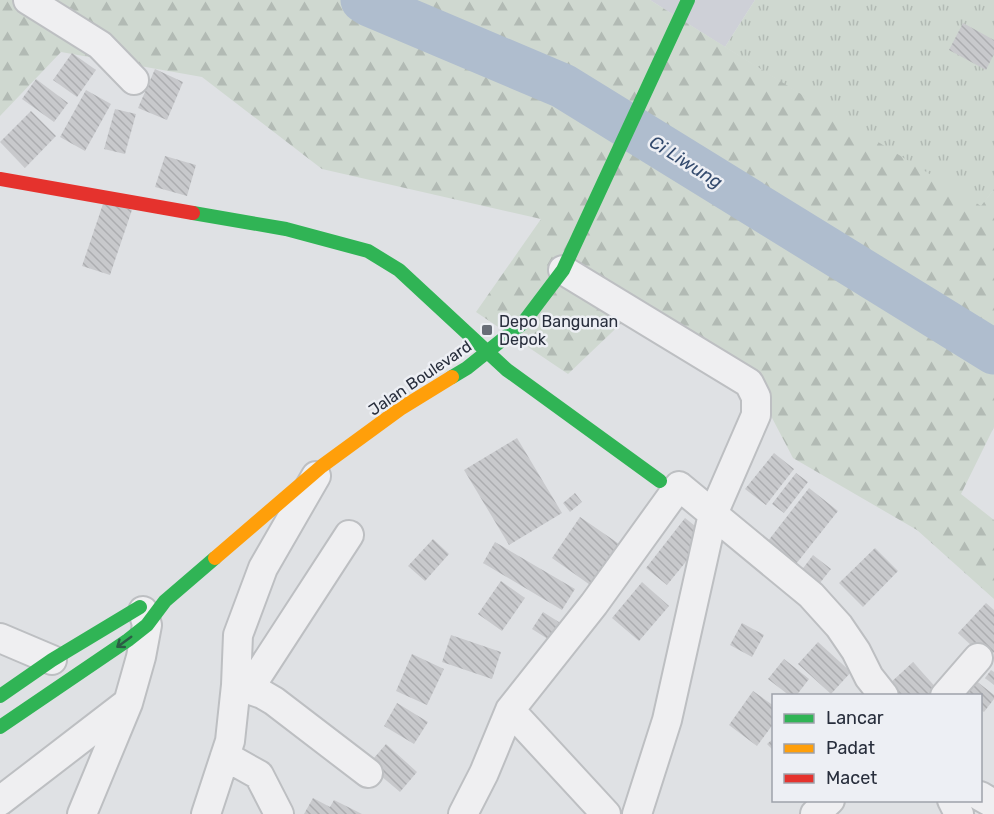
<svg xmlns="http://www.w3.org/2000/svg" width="994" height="814" font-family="Rubik,sans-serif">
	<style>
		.built { fill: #ced0d7 }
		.grass { fill: url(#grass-tufts) }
		.forest { fill: url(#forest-firs) }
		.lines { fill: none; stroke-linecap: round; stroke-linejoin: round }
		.river { stroke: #afbdce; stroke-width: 45 }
		.building { fill: url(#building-back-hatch) }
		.street-casing { stroke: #bdbfc2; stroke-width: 32 }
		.street { stroke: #efeff1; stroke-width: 28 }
		.fast { stroke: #30b455; stroke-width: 14 }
		.slow { stroke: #ff9f0a; stroke-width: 14 }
		.jam { stroke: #e5322d; stroke-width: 14 }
		.oneway { stroke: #2b5d45 }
		.poi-dot { fill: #686d77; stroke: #edeff4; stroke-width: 2 }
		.labels { text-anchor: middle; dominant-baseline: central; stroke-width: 5; stroke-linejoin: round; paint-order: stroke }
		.poi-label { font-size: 16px; fill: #282e3c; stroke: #edeff4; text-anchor: start }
		.street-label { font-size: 16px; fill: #282e3c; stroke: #edeff4 }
		.water-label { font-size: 18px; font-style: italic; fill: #344b6e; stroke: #edeff4 }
	</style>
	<defs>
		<pattern id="grass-tufts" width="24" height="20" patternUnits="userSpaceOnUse" patternTransform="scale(1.5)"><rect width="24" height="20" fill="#cfd8d0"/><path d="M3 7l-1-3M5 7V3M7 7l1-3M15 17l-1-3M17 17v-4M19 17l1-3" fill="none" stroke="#b2bab4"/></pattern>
		<pattern id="forest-firs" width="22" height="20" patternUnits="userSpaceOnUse" patternTransform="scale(1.5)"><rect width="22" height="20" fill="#cfd8d0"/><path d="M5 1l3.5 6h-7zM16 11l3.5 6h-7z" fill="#b2bab4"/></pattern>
		<pattern id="building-back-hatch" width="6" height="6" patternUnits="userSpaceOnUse" patternTransform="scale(1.5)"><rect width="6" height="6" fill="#c8c9cc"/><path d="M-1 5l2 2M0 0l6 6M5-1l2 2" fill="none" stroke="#acadb0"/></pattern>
	</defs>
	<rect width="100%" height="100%" fill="#dfe1e4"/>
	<!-- built -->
	<path class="built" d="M650,0h105l-30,47z"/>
	<!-- grass -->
	<path class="grass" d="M755,0h239v189l-13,18 -256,-160z"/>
	<!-- forest -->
	<path class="forest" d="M0,0h650l331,206 13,-17v238l-33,67 33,26v79l-77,-69 -124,-72 -46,-88 -116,-56 -63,60 -92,-62 65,-93 -219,-50 -120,-92 -141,-25 -61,64z"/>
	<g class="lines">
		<!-- river -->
		<path class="river" d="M363,0l6,4 194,82 431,266"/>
	</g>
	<!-- building -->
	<path class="building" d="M963,23l31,17v14l-8,16 -37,-20z
		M72,53l24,17 -19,27 -24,-17z
		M155,69l28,13 -16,38 -29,-12z
		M36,79l32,24 -14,19 -32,-23z
		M86,90l25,14 -26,47 -25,-14z
		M115,109l21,5 -11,40 -21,-5z
		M31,111l25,25 -31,32 -25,-26z
		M165,156l31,9 -9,31 -32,-9z
		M104,201l28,9 -22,65 -28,-9z
		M517,438l45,75 -53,32 -45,-75z
		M774,453l20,16 -28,36 -21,-16z
		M796,473l12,9 -24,31 -12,-9z
		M809,488l29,23 -42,53 -28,-23z
		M575,493l7,9 -12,10 -7,-9z
		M580,517l42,29 -29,41 -41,-29z
		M685,518l19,15 -17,23 2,2 -22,27 -21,-17z
		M433,539l16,15 -24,27 -17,-15z
		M495,542l80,47 -13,21 -79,-47z
		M875,548l23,23 -35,36 -24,-24z
		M813,555l18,14 -15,19 -18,-13z
		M501,581l24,17 -23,33 -24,-17z
		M642,582l27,24 -30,35 -27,-23z
		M986,603l8,7v42l-7,8 -29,-27z
		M543,612l19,12 -11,17 -19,-12z
		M742,623l22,12 -12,22 -22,-12z
		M451,635l50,17 -9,27 -50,-17z
		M818,642l33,30 -20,22 -33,-30z
		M412,654l32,15 -17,36 -31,-14z
		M784,659l25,20 -13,17h-6l-22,-17z
		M913,662l26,29 -5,5h-37l-9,-11z
		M991,670l3,2v13l-9,-7z
		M975,680l19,15v4l-10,13 -4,-3v-13h-17z
		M753,691l21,15v17l-17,23 -28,-21z
		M397,703l31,19 -14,22 -30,-18z
		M774,738v13l-7,-7z
		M386,744l31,28 -17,20 -32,-27z
		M313,798l17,9 4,-7 28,14h-58z"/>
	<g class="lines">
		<!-- street casing -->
		<g class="street-casing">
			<path id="street" d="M28,0l72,45 34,35
				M563,270l186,113 7,14v18l-43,99 -46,206 -30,94
				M0,638l52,22
				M236,685l26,9 12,7 94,72
				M249,689l100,-154
				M945,696l33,-38
				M510,710l96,104
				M225,756l34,19 20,39
				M980,796l14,8
				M952,800l7,14
				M0,801l126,-97
				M82,814l46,-111 13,-46 6,-32 -4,-14
				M206,814l24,-73 6,-56 2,-50 25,-67 53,-92
				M463,814l21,-41 26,-63 84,-106 85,-118 132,109 28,31 17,25 13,26 15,19
				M815,814l15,-14"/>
		</g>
		<!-- street -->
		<use href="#street" class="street"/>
		<!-- fast -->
		<path class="fast" d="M193,213l93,16 82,22 31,19 108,100 153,111
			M452,377l15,-9 56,-45 40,-53 125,-270
			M0,696l52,-36 88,-53
			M0,727l128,-87 19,-15 18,-24 50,-43"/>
		<!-- slow -->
		<path class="slow" d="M215,558l107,-92 78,-57 52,-32"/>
		<!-- jam -->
		<path class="jam" d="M0,179l193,34"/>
	</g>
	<!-- one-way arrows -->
	<defs><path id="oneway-shaft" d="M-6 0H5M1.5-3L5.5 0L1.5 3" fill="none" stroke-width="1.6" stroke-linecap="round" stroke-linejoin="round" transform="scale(1.5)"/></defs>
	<use class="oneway" href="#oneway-shaft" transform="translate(124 642) rotate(144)"/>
	<!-- markers -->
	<rect class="poi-dot" x="481" y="324" width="12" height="12" rx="3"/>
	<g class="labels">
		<!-- poi labels -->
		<g class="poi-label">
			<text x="499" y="321">Depo Bangunan<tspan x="499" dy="18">Depok</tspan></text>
		</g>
		<!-- street labels -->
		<g class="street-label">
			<text transform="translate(420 378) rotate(-34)">Jalan Boulevard</text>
		</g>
		<!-- water labels -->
		<g class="water-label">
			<text transform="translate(686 162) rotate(32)">Ci Liwung</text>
		</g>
	</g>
	<!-- legend -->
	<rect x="772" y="694" width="210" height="108" fill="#edeff4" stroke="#9ea2aa" stroke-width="1.5"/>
	<rect x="784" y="714" width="30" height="9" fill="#30b455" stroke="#9ea2aa" stroke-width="1.5"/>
	<text x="826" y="724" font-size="18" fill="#282e3c">Lancar</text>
	<rect x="784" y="744" width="30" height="9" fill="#ff9f0a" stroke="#9ea2aa" stroke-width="1.5"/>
	<text x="826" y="754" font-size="18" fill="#282e3c">Padat</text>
	<rect x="784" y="774" width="30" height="9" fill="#e5322d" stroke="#9ea2aa" stroke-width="1.5"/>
	<text x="826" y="784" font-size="18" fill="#282e3c">Macet</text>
</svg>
